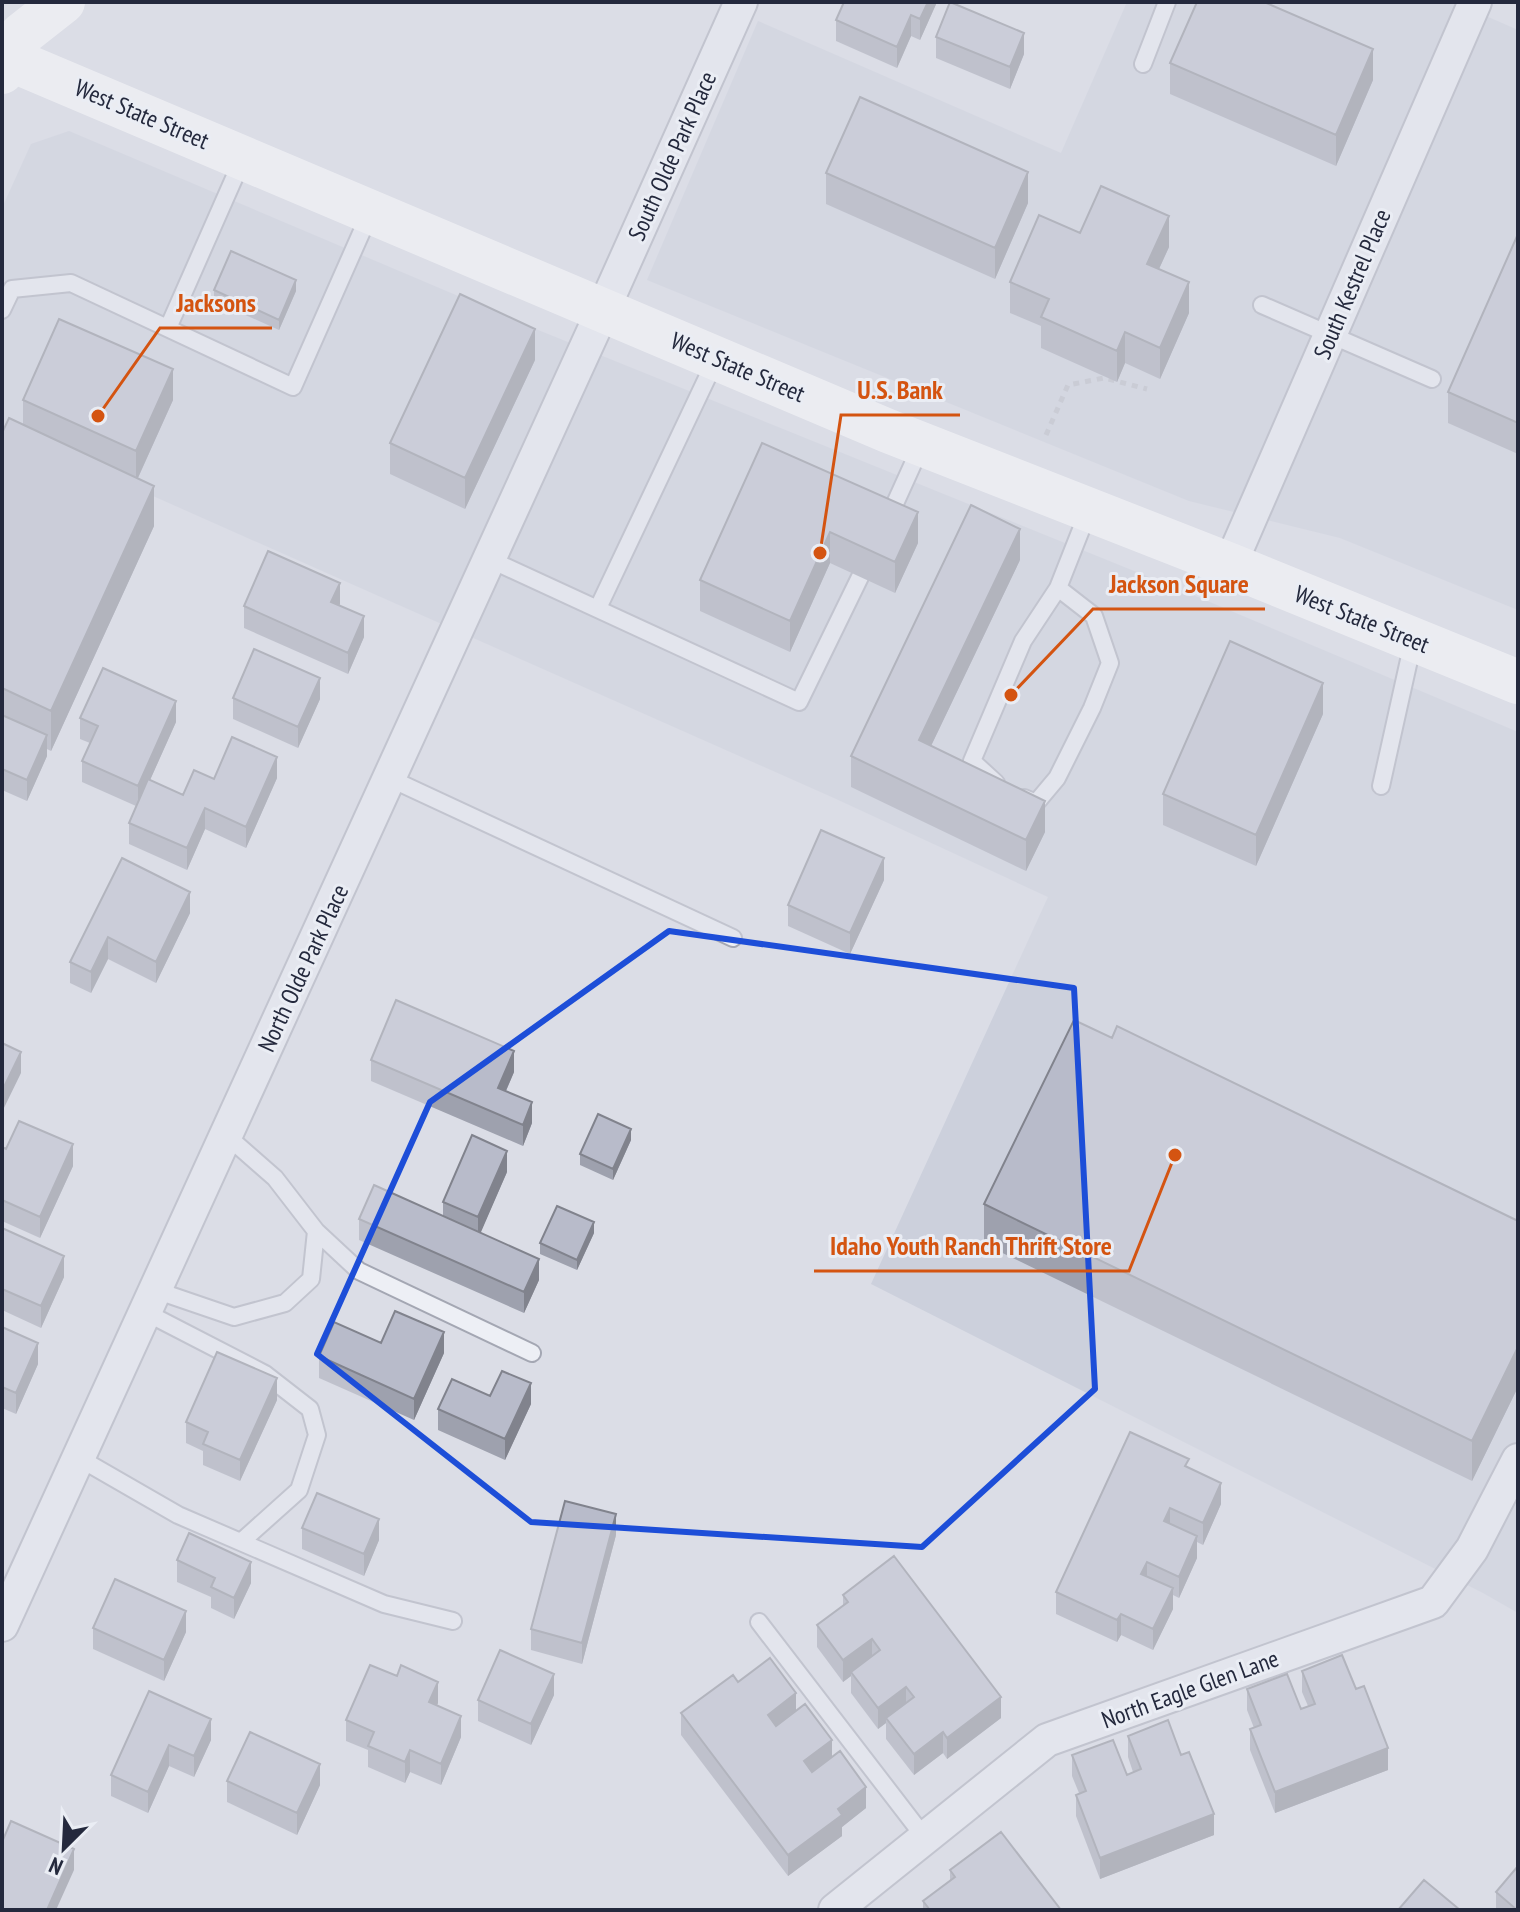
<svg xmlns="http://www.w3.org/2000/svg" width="1520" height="1912" font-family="'PT Sans Narrow',sans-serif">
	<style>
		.built { fill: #ccd0dc }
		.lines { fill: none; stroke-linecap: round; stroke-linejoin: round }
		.service-casing { stroke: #a4a7b3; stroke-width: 20 }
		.minor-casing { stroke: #a4a7b3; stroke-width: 36 }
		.path { stroke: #b5b8c1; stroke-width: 5; stroke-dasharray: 6 6; stroke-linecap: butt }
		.service { stroke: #edeff5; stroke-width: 16 }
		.minor { stroke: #edeff5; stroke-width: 32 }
		.secondary { stroke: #fff; stroke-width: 44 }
		.wall { fill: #9ea1ae }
		.shaded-wall { fill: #81838d }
		.building { fill: #b8bbca; stroke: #81838d; stroke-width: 2 }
		.marked { fill: none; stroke: #1d4ed8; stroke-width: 6; stroke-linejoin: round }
		.labels { text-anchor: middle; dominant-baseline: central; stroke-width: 6; stroke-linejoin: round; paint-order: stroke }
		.street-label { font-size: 24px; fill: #24293d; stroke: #eaedf4 }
		.leader { fill: none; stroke: #d45411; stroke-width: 3 }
		.callout-dot { fill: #d45411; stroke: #eaedf4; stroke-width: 3 }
		.callout-label { font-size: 26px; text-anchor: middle; font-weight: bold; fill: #d45411; stroke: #eaedf4; stroke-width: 6; stroke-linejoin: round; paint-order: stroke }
	</style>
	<rect width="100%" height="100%" fill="#dbdde6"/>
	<!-- built -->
	<path class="built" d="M1127,2h327l64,28v580l-178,-72 -151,-37 -542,-221 111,-259 303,132z
		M69,131l474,201 643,260 332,140v881l-35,-20 -612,-309 177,-387 -214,-99 -832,-369v-221l29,-64z"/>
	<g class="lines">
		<!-- service casing -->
		<g class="service-casing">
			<path id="service" d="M1143,64l24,-62
				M1262,305l170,74
				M2,310l10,-21 59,-6 222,104 77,-174
				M168,328l75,-170
				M888,519l33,-73
				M489,559l310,143 61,-125
				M598,608l118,-249
				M389,778l344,160
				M996,783l-24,-22 51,-120 35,-53 30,-76
				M1381,786l32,-144
				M1024,798l12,5 21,-25 35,-70 18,-45 -16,-47 -36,-28
				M316,1231l43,40 173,82
				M155,1290l79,27 51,-14 26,-24 5,-48 -41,-53 -49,-43
				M145,1312l120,62 45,35 7,26 -18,55 -58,52
				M79,1458l99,57 206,89 69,17
				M759,1622l166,216"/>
		</g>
		<!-- minor casing -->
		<g class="minor-casing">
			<path id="minor" d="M1230,565l245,-563
				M2,1625l601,-1315 138,-308
				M835,1910l212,-170 386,-138 39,-53 46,-89"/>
		</g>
		<!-- path -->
		<path class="path" d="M1046,435l22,-50 36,-7 43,11"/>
		<!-- service -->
		<use href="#service" class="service"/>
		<!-- minor -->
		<use href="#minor" class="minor"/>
		<!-- secondary -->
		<path class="secondary" d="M2,56l886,375 342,134 288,117
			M2,72l19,-37 42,-33"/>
	</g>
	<!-- wall -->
	<path class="wall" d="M937,2l-17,38 -9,-4 -14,32 -61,-27v-21z
		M936,37l88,17 -14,35 -74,-31z
		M1170,63l203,17 -37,86 -166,-72z
		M826,173l202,30 -33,76 -169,-75z
		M1080,233l89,14 -10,22 30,44 -29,66 -35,-16 -8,19 -76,-34v-22l-31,-13v-31z
		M1518,234v220l-70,-31v-31z
		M214,290l82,1 -17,39 -65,-29z
		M535,360l-70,149 -75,-35v-31z
		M23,400h150l-35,78 16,48 -103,225 -4,-2v7l-20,45 -25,-11v-357l21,-8z
		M762,443l156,100 -23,50 -65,-30 -40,89 -90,-41v-31z
		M1020,560l-89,186 114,86 -19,39 -175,-84v-31z
		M340,604l-1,1 25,32 -16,37 -104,-46v-22z
		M233,698l87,1 -22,49 -65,-29z
		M1323,714l-67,152 -93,-41v-31z
		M80,718l96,4 -26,58 33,15 31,-16 63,-1 -31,70 -41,-19 -18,41 -58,-26v-21l7,-17 -54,-24v-21l8,-18 -10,-4z
		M122,858l68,55 -34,70 -48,-24 -17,34 -21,-10v-21z
		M884,880l-34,74 -62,-28v-21z
		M1112,1038l406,183v166l-46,94 -488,-237v-40z
		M371,1060l143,12 -8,19 26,32 -9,23 -152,-65z
		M631,1140l-18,40 -33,-15v-11z
		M2,1147l71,19 -33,72 -38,-17z
		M507,1172l-27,61 59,47 -15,33 -165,-73v-21l84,-3v-14z
		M2,1228l62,49 -23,51 -39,-18z
		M594,1233l-17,37 -37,-16v-11z
		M2,1327l36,37 -22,50 -14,-6z
		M381,1343l63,10 -30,67 -95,-42v-22z
		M490,1396l41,8 -26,56 -67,-30v-21z
		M277,1400l-37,81 -37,-16v-14l-17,-8v-21z
		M1189,1468l32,36 -18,41 -6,-3v16l-18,40 -6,-3v14l-20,41 -32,-15 -4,7 -61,-28v-22z
		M302,1528l77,12 -15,36 -62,-27z
		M616,1535l-34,129 -51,-14v-21z
		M177,1560l74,23 -17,36 -23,-11v-11l-34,-15z
		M843,1595l158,123 -54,41 -4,-6 -29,22 -28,-36v-16l-8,6 -27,-36v-17l-8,6 -26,-35v-22l26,-19z
		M93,1628l93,4 -22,49 -71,-32z
		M1302,1671l86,99 -113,43 -25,-63v-21l4,-1 -7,-18v-21l54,20 7,-3 -6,-14z
		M738,1682l58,29 36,45 34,52 -24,19v9l-54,40 -107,-141v-22z
		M149,1691l62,49 -17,37 -25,-11 -21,47 -37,-17v-21z
		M554,1695l-23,50 -53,-24v-21z
		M438,1703l-1,2 24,32 -20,48 -31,-13 -5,11 -37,-16v-17l-22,-9v-21z
		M1128,1736l86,99 -114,44 -24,-63v-21l3,-2 -7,-17v-21l55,20 6,-3 -5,-15z
		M227,1781l93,4 -23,50 -70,-33z
		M950,1870l111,40h-138v-9l27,-20z
		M1496,1892l22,18h-22z"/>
	<!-- shaded-wall -->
	<path class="shaded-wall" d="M928,2h9l-17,38v-21z
		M911,15v21l-14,32v-21z
		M1024,33v21l-14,35v-22z
		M1373,49v31l-37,86v-31z
		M1028,172v31l-33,76v-31z
		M1169,216v31l-22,48v-31z
		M296,280v11l-17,39v-10z
		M1189,282v31l-29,66v-31z
		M535,329v31l-70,149v-31z
		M1125,332v31l-8,19v-31z
		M173,369v31l-37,82v-31z
		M154,486v40l-103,225v-40z
		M918,512v31l-23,50v-31z
		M1020,529v31l-101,211v-31z
		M830,532v31l-40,89v-31z
		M340,583v21l-9,19v-21z
		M364,616v21l-16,37v-21z
		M320,678v21l-22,49v-21z
		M1323,683v31l-67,152v-31z
		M176,701v21l-38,85v-21z
		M47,735v21l-20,45v-21z
		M277,757v21l-31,70v-21z
		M1045,801v31l-19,39v-31z
		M205,808v21l-18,41v-22z
		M884,858v22l-34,74v-21z
		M190,892v21l-34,70v-21z
		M108,937v22l-17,34v-21z
		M514,1051v21l-16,37v-21z
		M21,1052v21l-19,39v-21z
		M532,1102v21l-9,23v-21z
		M631,1129v11l-18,40v-11z
		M73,1144v22l-33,72v-21z
		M507,1151v21l-29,67v-22z
		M594,1222v11l-17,37v-10z
		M64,1256v21l-23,51v-22z
		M539,1259v21l-15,33v-21z
		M444,1332v21l-30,67v-21z
		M38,1343v21l-22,50v-21z
		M1518,1347v40l-46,94v-40z
		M277,1378v22l-37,81v-21z
		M531,1383v21l-26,56v-21z
		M1221,1483v21l-18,41v-22z
		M1170,1508v21l-6,-8z
		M616,1514v21l-34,129v-21z
		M379,1519v21l-15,36v-22z
		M1197,1536v22l-18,40v-21z
		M251,1562v21l-17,36v-21z
		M1147,1562v21l-6,-9z
		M1173,1588v21l-20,41v-21z
		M186,1611v21l-22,49v-21z
		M1121,1614v21l-4,7v-22z
		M872,1639v21l-21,12v4l-8,6v-22z
		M554,1674v21l-23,50v-21z
		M438,1682v21l-9,20v-21z
		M906,1687v21l-20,10v5l-8,6v-21z
		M796,1693v21l-28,22v-21z
		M1001,1697v21l-54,41v-21z
		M461,1716v21l-20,48v-21z
		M211,1719v21l-17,37v-21z
		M943,1732v21l-29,22v-21z
		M832,1740v21l-28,21v-21z
		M169,1745v21l-21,47v-21z
		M1388,1748v22l-113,43v-21z
		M410,1750v22l-5,11v-21z
		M320,1764v21l-23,50v-22z
		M866,1787v21l-24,19v9l-54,40v-21l50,-46z
		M1214,1814v21l-114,44v-21z
		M74,1849v21l-18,40h-9z"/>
	<!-- building -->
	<path class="building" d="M844,2h84l-8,17 -9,-4 -14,32 -61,-27z
		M950,2l74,31 -14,34 -74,-30z
		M1197,2h67l109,47 -37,86 -166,-72z
		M860,97l168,75 -33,76 -169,-75z
		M1101,186l68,30 -22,48 42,18 -29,66 -35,-16 -8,19 -76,-34 8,-18 -39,-17 29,-67 41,18z
		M1518,234v189l-70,-31z
		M231,251l65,29 -17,40 -65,-30z
		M460,294l75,35 -70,149 -75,-35z
		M59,319l114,50 -37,82 -113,-51z
		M9,418l145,68 -103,225 -49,-23v-255z
		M762,443l156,69 -23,50 -65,-30 -40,89 -90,-41z
		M971,505l49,24 -101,211 126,61 -19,39 -175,-84z
		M268,551l72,32 -9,19 33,14 -16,37 -104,-47z
		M1230,641l93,42 -67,152 -93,-41z
		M254,649l66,29 -22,49 -65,-29z
		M103,668l73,33 -38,85 -56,-25 16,-35 -18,-8z
		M2,715l45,20 -20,45 -25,-11z
		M232,737l45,20 -31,70 -41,-19 -18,40 -58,-25 19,-44 35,16 11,-25 20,9z
		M821,830l63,28 -34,75 -62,-28z
		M122,858l68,34 -34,70 -48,-25 -17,35 -21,-10z
		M396,1000l118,51 -16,37 34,14 -9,23 -152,-65z
		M1074,1020l38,18 5,-12 401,195v126l-46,94 -488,-237z
		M2,1043l19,9 -19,39z
		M598,1114l33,15 -18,40 -33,-15z
		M19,1121l54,23 -33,73 -38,-17v-53l4,2z
		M472,1135l35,16 -29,66 -35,-15z
		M374,1185l165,74 -15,33 -165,-73z
		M557,1206l37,16 -17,38 -37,-17z
		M2,1228l62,28 -23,50 -39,-17z
		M395,1311l49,21 -30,67 -95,-43 15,-34 47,21z
		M2,1327l36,16 -22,50 -14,-6z
		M217,1352l60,26 -37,82 -37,-16 5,-12 -22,-10z
		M502,1371l29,12 -26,56 -67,-30 14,-30 38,17z
		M1130,1432l59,27 -4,7 36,17 -18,40 -33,-15 -6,13 33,15 -18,41 -32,-15 -6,12 32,14 -20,41 -32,-15 -4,6 -61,-28z
		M317,1493l62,26 -15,35 -62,-26z
		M565,1501l51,13 -34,129 -51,-14z
		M189,1533l62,29 -17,36 -23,-11 4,-9 -38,-18z
		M894,1556l107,141 -54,41 -4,-6 -29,22 -28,-36 28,-21 -8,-10 -28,21 -27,-36 29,-22 -8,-11 -29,21 -26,-35 31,-23 -5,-7z
		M115,1579l71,32 -22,49 -71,-32z
		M500,1650l54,24 -23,50 -53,-24z
		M1342,1655l14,34 8,-3 24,62 -113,44 -25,-63 11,-4 -14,-36 40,-15 14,35 14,-5 -13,-33z
		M770,1658l26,35 -28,22 8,11 29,-22 27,36 -28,21 8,11 28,-21 26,36 -28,22 4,6 -54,40 -107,-142 52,-38 5,7z
		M370,1665l27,11 4,-11 37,17 -9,20 32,14 -20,48 -31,-14 -5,12 -37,-16 6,-14 -28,-12z
		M149,1691l62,28 -17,37 -25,-11 -21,47 -37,-17z
		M1168,1720l13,35 8,-3 25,62 -114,44 -24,-63 10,-4 -14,-36 41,-15 14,35 14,-6 -13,-33z
		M250,1732l70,32 -23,49 -70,-32z
		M11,1821l63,28 -27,61 -45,-1v-67z
		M1001,1832l60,78h-131l-7,-9 32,-24 -5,-7z
		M1518,1866v44h-1l-21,-18z
		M1424,1880l36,30h-62z"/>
	<!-- marked area -->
	<path d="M0 0H1520V1912H0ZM669,931l405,57 21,401 -173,158 -391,-25 -214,-168 113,-252z" fill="#dbdde6" fill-opacity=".55" fill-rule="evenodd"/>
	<path class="marked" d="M669,931l405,57 21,401 -173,158 -391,-25 -214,-168 113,-252z"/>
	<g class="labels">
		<!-- street labels -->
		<g class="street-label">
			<text transform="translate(142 114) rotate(23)">West State Street</text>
			<text transform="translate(672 156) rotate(-66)">South Olde Park Place</text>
			<text transform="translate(1352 284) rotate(-67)">South Kestrel Place</text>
			<text transform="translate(738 367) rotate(23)">West State Street</text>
			<text transform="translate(1362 619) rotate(22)">West State Street</text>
			<text transform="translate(303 968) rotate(-65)">North Olde Park Place</text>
			<text transform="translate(1190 1689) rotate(-20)">North Eagle Glen Lane</text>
		</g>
	</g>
	<!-- callouts -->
	<path class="leader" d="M98 416L160 328H272M820 553L841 415H960M1011 695L1093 609H1265M1175 1155L1129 1271H814"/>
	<g class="callout-dot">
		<circle cx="98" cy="416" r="8"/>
		<circle cx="820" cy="553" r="8"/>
		<circle cx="1011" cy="695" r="8"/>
		<circle cx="1175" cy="1155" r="8"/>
	</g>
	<g class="callout-label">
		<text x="216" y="312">Jacksons</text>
		<text x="900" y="399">U.S. Bank</text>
		<text x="1179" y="593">Jackson Square</text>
		<text x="971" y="1255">Idaho Youth Ranch Thrift Store</text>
	</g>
	<!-- border -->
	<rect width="1520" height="1912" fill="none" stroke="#24293d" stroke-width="8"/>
	<!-- north arrow -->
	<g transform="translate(64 1848) rotate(204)" stroke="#eaedf4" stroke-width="6" paint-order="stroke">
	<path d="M0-6L14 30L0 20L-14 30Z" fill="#24293d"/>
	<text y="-12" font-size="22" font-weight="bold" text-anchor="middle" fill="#24293d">N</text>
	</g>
</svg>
